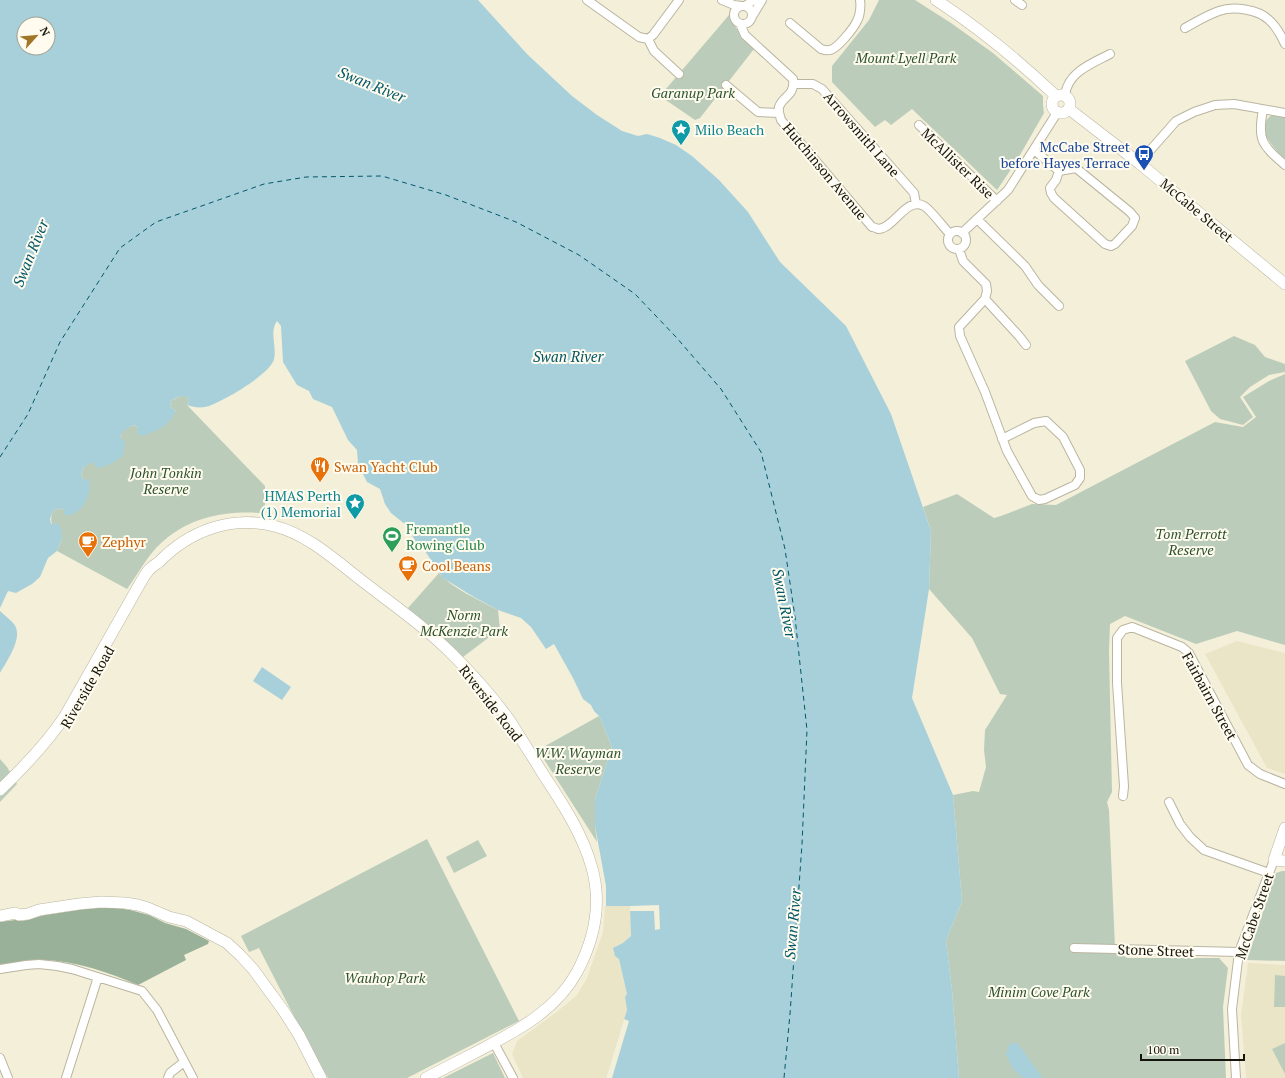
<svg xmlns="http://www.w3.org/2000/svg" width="1285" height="1078" font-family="'PT Serif',serif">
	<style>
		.built { fill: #ebe5c8 }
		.green { fill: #bbcdba }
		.forest { fill: #99b199 }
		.water { fill: #a8d0da; fill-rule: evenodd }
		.pier { fill: #f3efd9 }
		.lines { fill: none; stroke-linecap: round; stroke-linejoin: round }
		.ferry { stroke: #035768; stroke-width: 1; stroke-dasharray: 5 4; stroke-linecap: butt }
		.street-casing { stroke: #bab5a0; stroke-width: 10 }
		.secondary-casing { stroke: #bab5a0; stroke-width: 12 }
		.street { stroke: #fff; stroke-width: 8 }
		.secondary { stroke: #fff; stroke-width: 11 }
		.labels { text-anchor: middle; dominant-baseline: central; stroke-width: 4; stroke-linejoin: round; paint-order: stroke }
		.park-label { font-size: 14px; font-style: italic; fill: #2c512c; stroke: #fffcef }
		.culture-label { font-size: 14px; fill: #0d838f; stroke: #fffcef; text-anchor: start }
		.street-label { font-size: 14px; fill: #16150d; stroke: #fffcef }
		.transit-label { font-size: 14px; fill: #164399; stroke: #fffcef; text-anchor: end }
		.food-label { font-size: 14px; fill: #c56008; stroke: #fffcef; text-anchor: start }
		.leisure-label { font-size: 14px; fill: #27864d; stroke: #fffcef; text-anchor: start }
		.water-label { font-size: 15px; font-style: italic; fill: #035768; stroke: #fffcef }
	</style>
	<rect width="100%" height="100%" fill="#f3efd9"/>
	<!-- built -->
	<path class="built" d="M1237,641l48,12v121l-18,-6 -62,-114z
		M659,905l-28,32 -8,7 -4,14 8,36 -2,3 2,13 -15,68h-89l-11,-24 5,-13 41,-30 19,-16 10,-17 16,-46 2,-26z
		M1248,963l37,2v113h-39l-5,-63z"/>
	<!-- green -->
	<path class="green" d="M879,0h36l36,23 42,30 50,43v9l1,8 -28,49 -19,28 -85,-81 -21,16 -6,-5 -10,7 -43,-45v-16l37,-46z
		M729,15l12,22 13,12 -54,69 -5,2 -35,-24z
		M1272,115l13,2v42c-11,-10 -32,-32 -13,-44z
		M1234,336l21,9 10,12 20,7v8l-16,3 -19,12 -10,10 13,20 -10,8 -23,-6 -9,-8 -26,-50z
		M1285,374v271l-48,-14 -41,13 -71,-28 -15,8 -1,27 3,141 -5,10 2,8 6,138 3,4 9,6h92l9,10 -5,39 3,71h-267l-7,-88 -6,-49 16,-40 -9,-106 20,-4 6,1 7,-25 -2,-17 1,-20 22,-35 -7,-1 -28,-56 -43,-49 2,-58 -8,-24 34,-13 37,24 7,-2 31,-12 24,1 159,-83 28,5 13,-10 -13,-20 26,-16z
		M182,395l6,2 1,5 -2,3 78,81v27c-42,-2 -76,3 -108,34 -10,10 -21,30 -30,42l-70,-38 5,-12c-8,-11 -14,-15 -9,-28l6,-3 5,2 19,-31 -2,-5 2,-6 6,-5h5l26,-25 3,-7 5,-4 7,-2 3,3 38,-17 -6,-4 1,-6z
		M439,573c11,14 42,28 59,37l2,19 -37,28 -55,-49z
		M599,716l13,31 -17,52v27l2,16 -59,-92z
		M0,759l7,8 10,17 -17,18z
		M427,839l92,182 -112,57h-79l-28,-50 -41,-80 -10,4 -8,-16z
		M478,840l9,16 -33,17 -8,-16z
		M1282,871h3v90l-38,-1 29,-87z
		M1275,975l10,1v31h-11z
		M1285,1043v31l-13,-25z
		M493,1053l12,25h-62z"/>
	<!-- forest -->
	<path class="forest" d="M109,907l21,3 19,5 16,8 21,6 23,12 -1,3 -24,11 2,5 -48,25c-30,-13 -62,-24 -95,-25 -14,0 -29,3 -43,5v-43l15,-2 8,1 22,-6 40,-6z"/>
	<!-- water -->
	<path class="water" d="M0,0h478l49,54 45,42 25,19 25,16 16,5 9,-2 13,4 16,7 16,11 27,24 29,32 32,50 66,64 45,88 40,117 -2,58 -17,109 41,97 9,106 -16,40 6,49 7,88h-353l21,-68 -2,-13 2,-3 -8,-35 -4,-3 -2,-8 10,-5 8,-7 -1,-30h-24v-20l-11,-60v-27l17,-52 -13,-31 -5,-5 -3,-6 -8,-6 -10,-21 -19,-34 -8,5 -15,-22 -10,-9 -23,-8 -24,-13 -31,-19 -18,-27 -9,-9 -10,-17 -15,-12 -6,-9 -5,-15 -13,-7 -9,-18 -1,-14 -9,-10 -16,-33 -19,-8 -4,-8 -12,-6 -14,-23 -2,-36 -4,-5c-8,11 0,25 -3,38 -3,15 -55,45 -69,48 -7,1 -12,0 -18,-2l2,-3 -1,-5c-7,-2 -11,0 -17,4l-1,6 6,4c-9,16 -18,20 -35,25l-4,-2 1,-6 -3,-3c-8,2 -12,5 -15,13l5,3 -2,14c-8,8 -15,11 -26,13l-3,-5h-4l-7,5 -2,6 2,5 6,1c3,15 -7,37 -25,35v-5l-5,-2 -6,3 -3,8 1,5 6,-1 4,6 1,10 -5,12 -9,7 -8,19 -8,7 -16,9 -8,-2 -8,17zM24,24h24v24h-24z
		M0,611c4,4 10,8 14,13 10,13 -7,37 -14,49z
		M262,667l29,20 -9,13 -29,-19z
		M1016,1042c10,11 17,24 27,36h-20l-10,-9 -7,-15 3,-9z"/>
	<!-- pier -->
	<path class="pier" d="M659,905l1,24 -5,1 -1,-19h-24v-5z
		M624,1019l5,2 -17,57h-6z"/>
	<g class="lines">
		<!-- ferry -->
		<path class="ferry" d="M0,457l28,-43 32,-72 60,-94 36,-26 108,-38 42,-7 76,-1 64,19 70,27 63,33 56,39 41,43 45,52 40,63 24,97 10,68 12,113 -5,114 -12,170 -6,64"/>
		<!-- street casing -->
		<g class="street-casing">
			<path id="street" d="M587,0l52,37 9,2 5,-4 26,-35
				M722,0l12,5 8,1
				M1015,0l7,5
				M734 15a9 9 0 1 1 18 0a9 9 0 1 1-18 0Z
				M745,6l9,-6
				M753,15l9,-15
				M790,23l31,26c3,1 5,2 9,1 7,-1 24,-22 27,-29 3,-5 4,-15 3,-21
				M740,24l5,11 48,44c2,18 -10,16 -14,28 -1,4 1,9 2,13l91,107c2,0 4,1 6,2 16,0 28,-33 46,-23 7,4 19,21 26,28
				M1185,28c11,-6 22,-13 34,-17 14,-5 39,-2 50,9 7,6 12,15 16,24
				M648,39l6,12 25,23
				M794,84h19l9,5 92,104 2,11
				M726,85l32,27 21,1
				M1065,95c3,-23 26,-31 45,-41
				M1263,110c-6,30 -1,35 22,55
				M919,125l78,76
				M1034,150l25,21
				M1139,163l37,-42 18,-9 21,-7 19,-1 51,9
				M1076,168l54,44 5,6 -3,8 -17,18 -4,2 -6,-2 -51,-46 -3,-5 -1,-5 6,-8 3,-9z
				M977,219l48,47 13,19 21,21
				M948 240a9 9 0 1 1 18 0a9 9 0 1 1-18 0Z
				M962,233l46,-43 47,-74 1,-4
				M959,249l4,12 23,23 1,7 -2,8 -26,28 1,9 25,56 22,59 25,45 7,4 6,-1 30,-14 5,-7v-8l-17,-33 -17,-16 -12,2 -32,16
				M985,299l34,37 7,9
				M1123,796l1,-10 -7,-103v-45l6,-8 9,-3 50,20 7,6 59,112 12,9 25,10
				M1169,802l11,22 10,13 14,13 65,23
				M1074,948l165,4
				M0,969l26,-4 13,-1 18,2 15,3 70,22 15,19 36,68
				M494,1043l19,35
				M0,1058l8,20
				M66,1078l32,-101
				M168,1078l2,-5 14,-11
				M1236,1078l-4,-69 7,-57 35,-92"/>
		</g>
		<!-- secondary casing -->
		<g class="secondary-casing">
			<path id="secondary" d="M936,0c43,28 83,61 120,96
				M1052 104a9 9 0 1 1 18 0a9 9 0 1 1-18 0Z
				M1069,109l70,54 146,121
				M0,790c24,-23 47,-47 65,-74l73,-129c3,-5 6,-11 10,-16 3,-4 7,-6 11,-9 30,-31 72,-47 115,-36 33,8 60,33 87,54 31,24 63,46 91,74 21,21 41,43 58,67 12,19 23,37 35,56 19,29 38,58 47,91 10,36 2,72 -15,104 -20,37 -57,57 -93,76 -19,10 -39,20 -58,30
				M1285,828l-11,32 11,1
				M0,916l15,-3 4,2 9,-1 11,-4 40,-6 22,-2 24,1 13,2 10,3 21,9 17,4 41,22 13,12 13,14 30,41 16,25 22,43"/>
		</g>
		<!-- street -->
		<use href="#street" class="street"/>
		<!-- secondary -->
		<use href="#secondary" class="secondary"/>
	</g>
	<!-- icons -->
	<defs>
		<g id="sight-pin" transform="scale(1)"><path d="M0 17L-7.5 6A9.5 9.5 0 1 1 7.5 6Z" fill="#0f9aa8" stroke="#fffcef"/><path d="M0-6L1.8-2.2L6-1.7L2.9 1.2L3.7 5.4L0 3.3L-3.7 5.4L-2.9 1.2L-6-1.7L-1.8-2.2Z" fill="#fff"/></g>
		<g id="bus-pin" transform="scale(1)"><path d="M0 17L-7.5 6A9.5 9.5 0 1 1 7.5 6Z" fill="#1a4fb4" stroke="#fffcef"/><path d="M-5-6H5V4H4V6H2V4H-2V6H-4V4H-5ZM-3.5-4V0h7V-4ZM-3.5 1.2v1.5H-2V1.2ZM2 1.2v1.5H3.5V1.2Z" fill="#fff"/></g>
		<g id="restaurant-pin" transform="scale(1)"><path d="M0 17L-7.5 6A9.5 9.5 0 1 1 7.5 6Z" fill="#e8710a" stroke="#fffcef"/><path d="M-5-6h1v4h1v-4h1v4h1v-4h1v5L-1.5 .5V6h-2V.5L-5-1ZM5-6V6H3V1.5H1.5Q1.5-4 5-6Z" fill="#fff"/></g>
		<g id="stadium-pin" transform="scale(1)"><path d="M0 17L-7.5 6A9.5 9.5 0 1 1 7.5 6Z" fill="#2e9e5b" stroke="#fffcef"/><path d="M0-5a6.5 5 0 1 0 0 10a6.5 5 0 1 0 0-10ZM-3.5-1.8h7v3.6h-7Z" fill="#fff"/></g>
		<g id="cafe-pin" transform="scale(1)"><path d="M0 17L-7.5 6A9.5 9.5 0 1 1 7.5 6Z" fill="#e8710a" stroke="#fffcef"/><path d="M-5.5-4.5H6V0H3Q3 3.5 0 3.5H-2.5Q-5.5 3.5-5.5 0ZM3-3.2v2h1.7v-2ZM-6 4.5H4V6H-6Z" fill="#fff"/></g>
	</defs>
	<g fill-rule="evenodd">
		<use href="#sight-pin" x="681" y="129"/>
		<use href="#bus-pin" x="1144" y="154"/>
		<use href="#restaurant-pin" x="320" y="466"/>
		<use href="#sight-pin" x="355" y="503"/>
		<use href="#stadium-pin" x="392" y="536"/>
		<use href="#cafe-pin" x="88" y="541"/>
		<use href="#cafe-pin" x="408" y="565"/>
	</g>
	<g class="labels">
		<!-- park labels -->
		<g class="park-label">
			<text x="906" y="57">Mount Lyell Park</text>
			<text x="693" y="92">Garanup Park</text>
			<text x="166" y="472">John Tonkin<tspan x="166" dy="16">Reserve</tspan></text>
			<text x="1191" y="533">Tom Perrott<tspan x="1191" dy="16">Reserve</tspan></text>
			<text x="464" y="614">Norm<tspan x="464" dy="16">McKenzie Park</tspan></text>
			<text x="578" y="752">W.W. Wayman<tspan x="578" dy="16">Reserve</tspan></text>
			<text x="385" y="977">Wauhop Park</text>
			<text x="1039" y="991">Minim Cove Park</text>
		</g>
		<!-- culture labels -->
		<g class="culture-label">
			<text x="695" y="129">Milo Beach</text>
			<text x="341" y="495" text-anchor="end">HMAS Perth<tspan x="341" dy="16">(1) Memorial</tspan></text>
		</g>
		<!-- street labels -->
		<g class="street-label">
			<text transform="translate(862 134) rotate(49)">Arrowsmith Lane</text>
			<text transform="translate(958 163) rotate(44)">McAllister Rise</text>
			<text transform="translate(825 171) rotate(50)">Hutchinson Avenue</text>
			<text transform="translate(1197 210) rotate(40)">McCabe Street</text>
			<text transform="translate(87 687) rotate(-60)">Riverside Road</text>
			<text transform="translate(1210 696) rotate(61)">Fairbairn Street</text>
			<text transform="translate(491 703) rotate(52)">Riverside Road</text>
			<text transform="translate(1254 916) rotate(-71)">McCabe Street</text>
			<text transform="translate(1156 950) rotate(2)">Stone Street</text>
		</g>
		<!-- transit labels -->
		<g class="transit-label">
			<text x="1130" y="146">McCabe Street<tspan x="1130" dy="16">before Hayes Terrace</tspan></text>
		</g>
		<!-- food labels -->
		<g class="food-label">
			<text x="334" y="466">Swan Yacht Club</text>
			<text x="102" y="541">Zephyr</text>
			<text x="422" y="565">Cool Beans</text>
		</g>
		<!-- leisure labels -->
		<g class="leisure-label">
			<text x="406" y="528">Fremantle<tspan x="406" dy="16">Rowing Club</tspan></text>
		</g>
		<!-- water labels -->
		<g class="water-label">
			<text transform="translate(372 84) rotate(22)">Swan River</text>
			<text transform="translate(30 253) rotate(-68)">Swan River</text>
			<text x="568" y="356">Swan River</text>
			<text transform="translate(785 603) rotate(79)">Swan River</text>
			<text transform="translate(792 924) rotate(-85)">Swan River</text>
		</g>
	</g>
	<!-- north arrow -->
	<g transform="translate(36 36) rotate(63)"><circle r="19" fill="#fffcef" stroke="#a2a095"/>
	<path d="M0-3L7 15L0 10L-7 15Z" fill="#a27627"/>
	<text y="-6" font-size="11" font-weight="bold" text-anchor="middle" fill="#16150d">N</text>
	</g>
	<!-- scale -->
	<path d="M1141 1054v6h103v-6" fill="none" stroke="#16150d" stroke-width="2"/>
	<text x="1147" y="1054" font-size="12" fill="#16150d" stroke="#fffcef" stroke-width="3" paint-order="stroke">100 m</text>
</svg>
